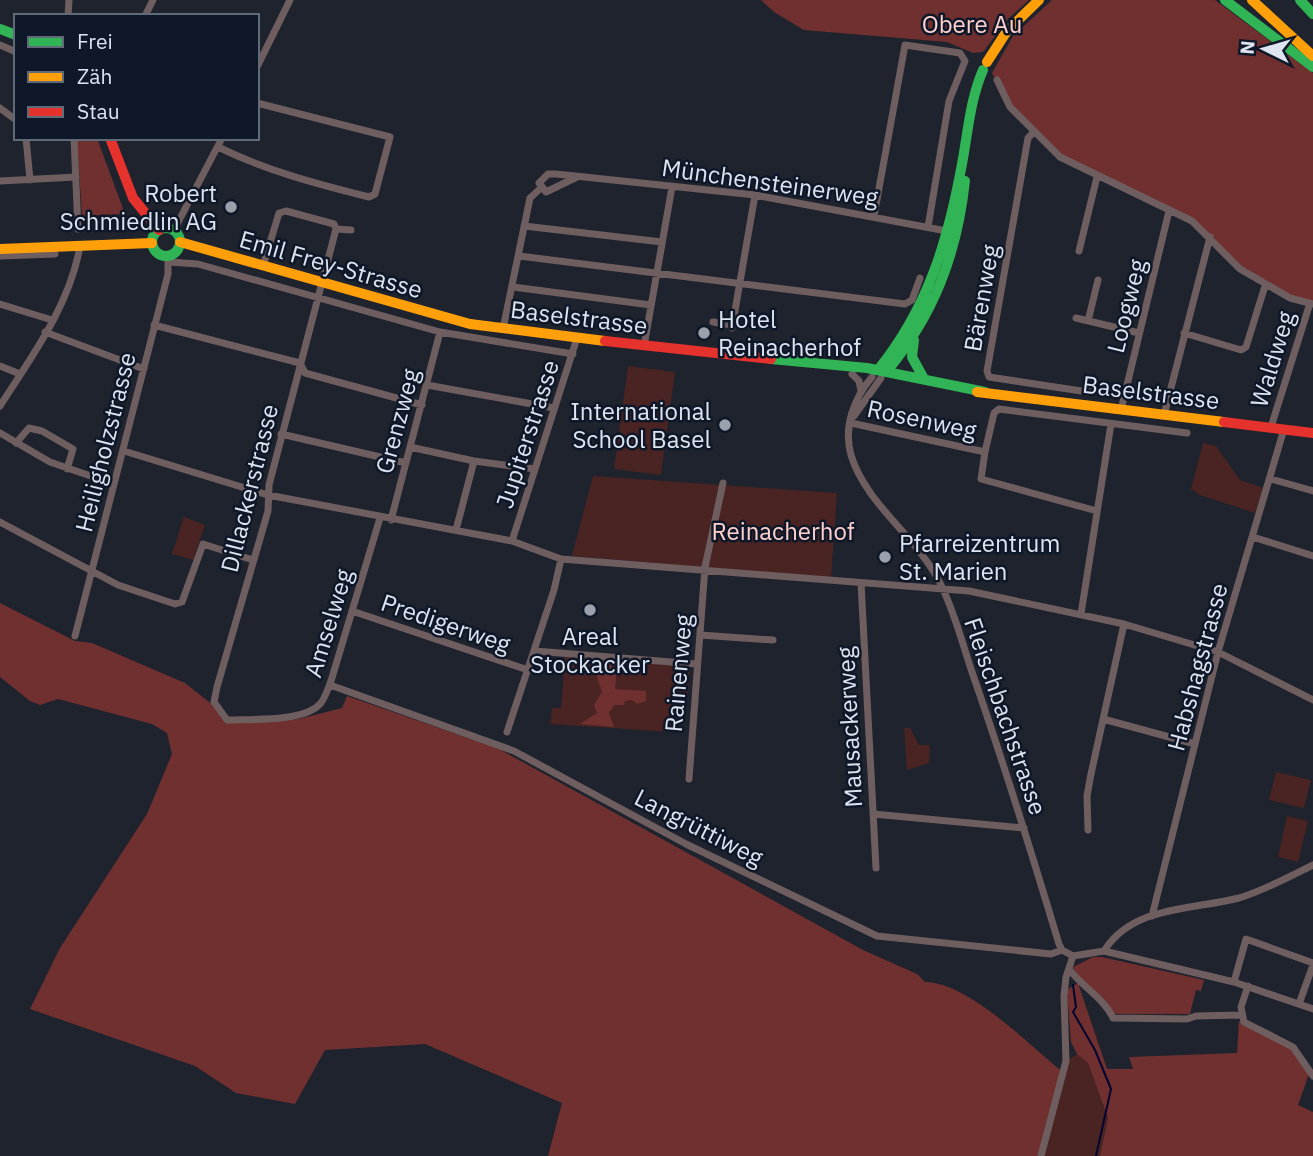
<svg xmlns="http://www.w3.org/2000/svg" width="1313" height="1156" font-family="'IBM Plex Sans',sans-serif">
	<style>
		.green { fill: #4a2323 }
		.forest { fill: #703030 }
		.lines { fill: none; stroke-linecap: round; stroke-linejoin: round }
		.stream { stroke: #030331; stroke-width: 2 }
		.street { stroke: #6f5e5f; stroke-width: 7 }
		.fast { stroke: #30b455; stroke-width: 10 }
		.slow { stroke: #ff9f0a; stroke-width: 10 }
		.jam { stroke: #e5322d; stroke-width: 10 }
		.poi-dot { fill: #9aa0ac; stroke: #0f1829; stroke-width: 2.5 }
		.labels { text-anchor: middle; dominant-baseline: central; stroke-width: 5; stroke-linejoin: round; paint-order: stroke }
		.park-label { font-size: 24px; fill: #ffd0cc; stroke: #0f1829 }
		.street-label { font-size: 24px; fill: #dde4f0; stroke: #0f1829 }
		.poi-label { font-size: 24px; fill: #dde4f0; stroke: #0f1829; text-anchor: end }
	</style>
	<rect width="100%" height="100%" fill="#1e232d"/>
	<!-- green -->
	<path class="green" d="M628,366l47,6 -14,103 -47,-6z
		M1203,443l13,3 24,34 23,8 -8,25 -55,-18 -9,-6z
		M593,476l244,17 -6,85 -259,-22z
		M184,517l21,8 -12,35 -21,-6z
		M565,655l125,10 -2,31 -5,1 -2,18 -9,17 -122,-8 2,-16h9z
		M904,728h6l9,17h11l-1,18 -22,7z
		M1276,772l35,8 -7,28 -35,-8z
		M1287,816l21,5 -10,41 -20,-5z
		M1077,1054l11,9 20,55 -8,38h-59l25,-95z"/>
	<!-- forest -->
	<path class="forest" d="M761,0h268l-21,19 -25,33 -10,1 -26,-11 -143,-12 -30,-18z
		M1052,0h163l98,73v231l-23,-6 -50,-29 -48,-48 -132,-64 -50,-50 -18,-34 21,-37z
		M77,138h20l28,76 -43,2z
		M0,603l75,38 17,2 93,40 29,23 11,17 74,-4 43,-11 5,-12 152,53 364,201 54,24 8,8c43,0 104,63 138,90l-22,84h-493l14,-53 -137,-59 -100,6 -30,54 -59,-11 -41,-27 -165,-57 30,-61 87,-134 25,-60 -5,-21 -15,-9 -94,-25 -18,6 -10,-4 -30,-24z
		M604,660l42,6 -1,5 -28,-3 -2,21 31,2v10l-9,3 -5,-4 -7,1 -1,4h-10l-5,8 5,14 -34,-3 17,-11 -3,-8 8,-13 -7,-21 2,-8z
		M1093,957h9l102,23 -3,11 -5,-1 -6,24h-77c-8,-19 -31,-26 -40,-47z
		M1078,983l29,86h26l-4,-12 108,-4 2,-32 54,29 16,24 -11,31 15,7v44h-213l8,-38 -20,-55 -11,-9 -6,-12 -4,-52z"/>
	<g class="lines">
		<!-- stream -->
		<path class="stream" d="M1073,985l3,22 -3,5 22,38 16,39 -15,67"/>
		<!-- street -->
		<path class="street" d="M68,16l1,-16
			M145,16l8,-16
			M0,45l16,7
			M257,67l33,-67
			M997,80l13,27 50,50 132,64 48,48 50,29 23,6
			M0,108l16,12
			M1033,133l-5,5 -41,233 2,6 99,15 28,-4 9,3
			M26,138l4,42
			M74,138l4,91
			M218,147c49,24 99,37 151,50l6,-3 15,-57 -133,-34
			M577,177l-31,15 -7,-9 9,-9h8l199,21 197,37
			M0,181l76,-4
			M874,216l31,-171 55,8 5,8 -16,40 -21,126
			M524,226l138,16
			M336,229l15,1
			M174,230l48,-92
			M1079,251l18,-74
			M0,256l55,-2
			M519,256l386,48 7,-4 8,-22
			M169,262l29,2 242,68 133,22
			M263,266l16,-53 7,-2 48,13 2,5 -67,256 -1,26 -51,176 -3,15 13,18c23,-1 75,2 92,-15 6,-5 9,-17 12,-24l49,-163
			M513,287l138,18
			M0,304l52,16
			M1076,318l63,15
			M1088,321l10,-41
			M713,322l19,3
			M154,325l146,38 5,10 117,32
			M732,328l23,-133
			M503,329l27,-131 11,-10
			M45,332l99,37
			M1184,333l57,17 5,-3 19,-61
			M644,346l28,-159
			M0,366l20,8
			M852,374l7,7 2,10
			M872,377c-18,21 -29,50 -21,78 15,50 67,82 90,130 14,28 22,61 32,90 31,89 59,179 86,269l3,6 11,6
			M427,385l127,23
			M0,406c32,-50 70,-101 80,-160
			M1121,410l48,-199
			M1164,415l46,-178
			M854,416l27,-38
			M851,423l134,29 9,-39 5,-4 188,24
			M1271,427l39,-124
			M0,433l50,29 64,22
			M281,434l125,29
			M16,443l13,-15 13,3 31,18 -6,20
			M410,447l64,14 61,8
			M124,451l144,44 244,46 49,18 408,32 155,33 94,28 95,48
			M985,452l-4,27 116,32
			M1271,479l42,12
			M391,520l49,-188
			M0,522l118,63 57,19 7,-2 21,-58 50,16
			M456,530l18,-69
			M1253,537l60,19
			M512,541l65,-203
			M861,583l15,285
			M352,611l176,59
			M1081,614l30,-190
			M700,635l73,5
			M75,636l93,-362v-18
			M535,651l161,13
			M330,685l184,66 172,93 191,92 174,18 11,-4
			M1103,719l92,25
			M507,732l47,-142 7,-31
			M689,779l16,-212 18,-84
			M873,814l151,14
			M1088,830l-1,-34 4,-22 33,-150
			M1152,916l66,-264 66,-223
			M1104,951c29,-46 89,-41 135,-53 26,-8 50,-21 74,-33
			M1073,956l31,-5 130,31 79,27
			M1069,969c13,18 35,29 44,49l74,1 9,-3 45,-1
			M1234,982l12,-43 67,24
			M1248,986l-7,21 3,15 49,25 20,29
			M1299,1004l14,-39
			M1041,1156l25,-95 -2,-65 2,-19 7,-21"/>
		<!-- fast -->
		<path class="fast" d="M1225,0l88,67
			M1300,0l13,14
			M0,29l16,6
			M152 242a14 14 0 1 1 28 0a14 14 0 1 1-28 0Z
			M914,340l-2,17 12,22
			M771,359l96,9 118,24
			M878,370c50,-62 70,-129 84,-206 6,-32 8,-64 21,-94
			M887,371c47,-56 70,-117 78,-190"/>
		<!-- slow -->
		<path class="slow" d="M1252,0l61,56
			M987,62l20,-31 32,-31
			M180,242l290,82 135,17
			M0,249l152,-6
			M977,392l247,30"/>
		<!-- jam -->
		<path class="jam" d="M110,138l23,60 26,32
			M605,341l166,18
			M1224,422l89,11"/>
	</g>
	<!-- markers -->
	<g class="poi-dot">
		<circle cx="231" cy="207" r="7"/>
		<circle cx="704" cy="333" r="7"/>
		<circle cx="725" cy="425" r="7"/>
		<circle cx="885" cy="557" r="7"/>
		<circle cx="590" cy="610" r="7"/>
	</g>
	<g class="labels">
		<!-- park labels -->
		<g class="park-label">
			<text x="972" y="24">Obere Au</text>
			<text x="783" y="531">Reinacherhof</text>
		</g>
		<!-- street labels -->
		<g class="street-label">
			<text transform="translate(770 182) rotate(8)">Münchensteinerweg</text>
			<text transform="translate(331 264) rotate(16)">Emil Frey-Strasse</text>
			<text transform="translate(981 298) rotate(-80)">Bärenweg</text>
			<text transform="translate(1126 306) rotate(-76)">Loogweg</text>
			<text transform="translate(579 317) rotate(7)">Baselstrasse</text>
			<text transform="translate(1272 359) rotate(-73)">Waldweg</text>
			<text transform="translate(1151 392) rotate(7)">Baselstrasse</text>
			<text transform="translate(922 419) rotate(12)">Rosenweg</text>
			<text transform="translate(397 421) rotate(-75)">Grenzweg</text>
			<text transform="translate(527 434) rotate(-72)">Jupiterstrasse</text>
			<text transform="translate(105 442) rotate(-76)">Heiligholzstrasse</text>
			<text transform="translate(249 488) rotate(-76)">Dillackerstrasse</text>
			<text transform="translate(328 623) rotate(-73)">Amselweg</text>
			<text transform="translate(446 623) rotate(19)">Predigerweg</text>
			<text transform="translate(1197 667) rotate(-75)">Habshagstrasse</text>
			<text transform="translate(678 673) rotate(-85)">Rainenweg</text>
			<text transform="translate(1006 716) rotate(71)">Fleischbachstrasse</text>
			<text transform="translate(849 727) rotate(-93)">Mausackerweg</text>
			<text transform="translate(699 827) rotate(27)">Langrüttiweg</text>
		</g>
		<!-- poi labels -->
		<g class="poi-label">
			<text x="217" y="193">Robert<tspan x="217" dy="28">Schmiedlin AG</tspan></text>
			<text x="718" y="319" text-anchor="start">Hotel<tspan x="718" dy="28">Reinacherhof</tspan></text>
			<text x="711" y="411">International<tspan x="711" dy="28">School Basel</tspan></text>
			<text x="899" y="543" text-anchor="start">Pfarreizentrum<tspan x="899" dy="28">St. Marien</tspan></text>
			<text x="590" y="636" text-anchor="middle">Areal<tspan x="590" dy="28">Stockacker</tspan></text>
		</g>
	</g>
	<!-- legend -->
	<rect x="14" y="14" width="245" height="126" fill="#0f1829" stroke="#616a79" stroke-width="2"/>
	<rect x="28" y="37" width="35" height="10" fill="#30b455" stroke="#616a79" stroke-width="2"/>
	<text x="77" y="49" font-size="21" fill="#dde4f0">Frei</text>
	<rect x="28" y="72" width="35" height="10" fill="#ff9f0a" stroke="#616a79" stroke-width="2"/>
	<text x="77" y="84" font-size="21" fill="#dde4f0">Zäh</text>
	<rect x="28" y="107" width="35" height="10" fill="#e5322d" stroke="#616a79" stroke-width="2"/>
	<text x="77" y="119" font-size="21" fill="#dde4f0">Stau</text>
	<!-- north arrow -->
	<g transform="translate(1264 49) rotate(275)" stroke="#0f1829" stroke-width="5" paint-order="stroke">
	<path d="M0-5L12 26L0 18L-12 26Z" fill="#dde4f0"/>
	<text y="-10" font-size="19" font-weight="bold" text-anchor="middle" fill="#dde4f0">N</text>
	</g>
</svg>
